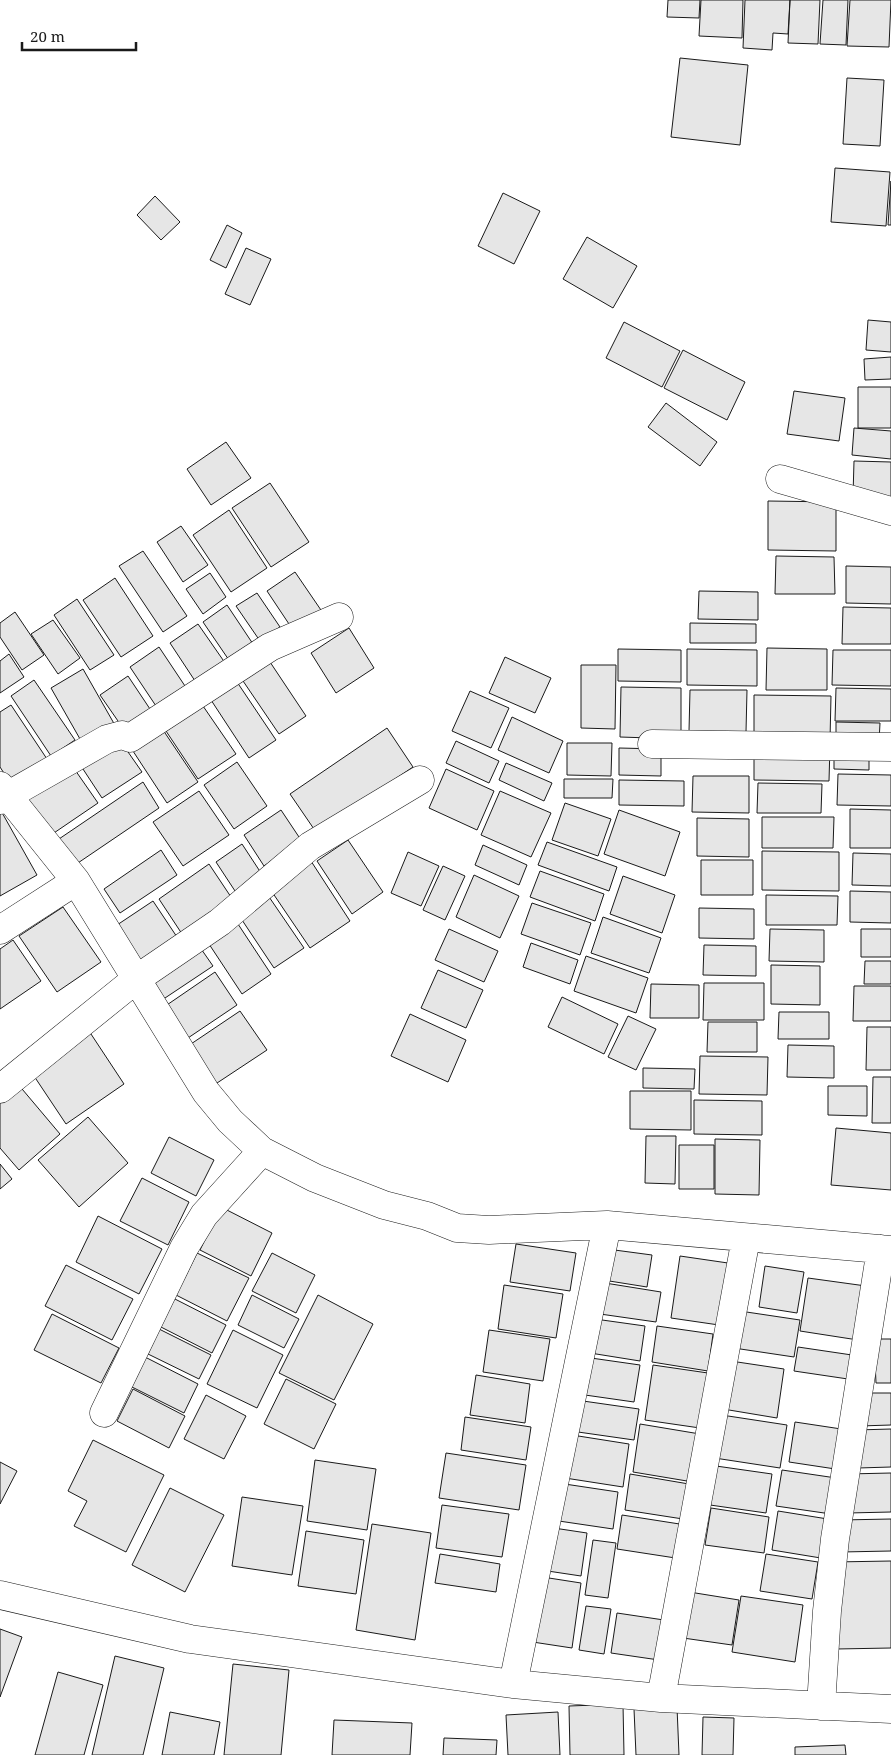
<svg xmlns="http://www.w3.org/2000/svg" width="891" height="1755" font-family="'Noto Serif',serif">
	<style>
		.building { fill: #e6e6e6; stroke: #1a1a1a }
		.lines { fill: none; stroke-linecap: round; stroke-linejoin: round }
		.street-casing { stroke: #1a1a1a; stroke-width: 29 }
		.street { stroke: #fff; stroke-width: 28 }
	</style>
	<rect width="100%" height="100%" fill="#fff"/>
	<!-- building -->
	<path class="building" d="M668,0h32l-1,18 -32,-1z
		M701,0h42l-1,38 -43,-2z
		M745,0h45l-2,34 -15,-1 -1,17 -29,-2z
		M790,0h30l-2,44 -30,-1z
		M823,0h25l-2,45 -26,-1z
		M850,0h41l-2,47 -42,-1z
		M680,58l68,7 -8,80 -69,-8z
		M847,78l37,2 -4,66 -37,-2z
		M835,168l55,4 -4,54 -55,-4z
		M891,181v44h-3z
		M503,193l37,18 -26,53 -36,-18z
		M155,196l25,26 -19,18 -24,-25z
		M227,225l15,8 -16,35 -16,-8z
		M587,237l50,29 -24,42 -50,-29z
		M246,248l25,11 -21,46 -25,-11z
		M868,320l23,2v30l-25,-2z
		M624,322l56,29 -18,36 -56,-29z
		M683,350l62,32 -18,38 -63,-32z
		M891,357v22l-26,1 -1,-21z
		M858,387h33v41h-33z
		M794,391l51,7 -6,43 -52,-7z
		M666,403l51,39 -17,24 -52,-39z
		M854,428l37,3v28l-39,-4z
		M226,442l25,36 -40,27 -24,-36z
		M854,461l37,1v35l-38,-1z
		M270,483l39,59 -38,25 -39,-59z
		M768,501l68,1v49l-68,-1z
		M229,510l38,58 -36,24 -38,-57z
		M181,526l27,39 -25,17 -26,-40z
		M143,551l44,65 -24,16 -44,-66z
		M776,556l58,1 1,37h-60z
		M846,566l45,1v37l-45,-1z
		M295,572l28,41 -28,20 -28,-42z
		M210,573l16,24 -23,17 -17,-25z
		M115,578l38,58 -32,21 -38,-57z
		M699,591l59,1v28l-60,-1z
		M257,593l23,34 -20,14 -24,-35z
		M77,599l37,56 -24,15 -36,-55z
		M227,605l30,45 -24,16 -30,-44z
		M843,607l48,1v36h-49z
		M15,612l29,43 -22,15 -22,-33v-14z
		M53,620l27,38 -22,16 -27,-40z
		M690,623l66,1v19h-66z
		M198,624l32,46 -29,20 -31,-47z
		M349,628l25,40 -38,25 -25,-40z
		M159,647l32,48 -29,20 -32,-48z
		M767,648l60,1v41h-61z
		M618,649l63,1v32l-63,-1z
		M687,649l70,1v36l-70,-1z
		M833,650h58v36l-59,-1z
		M9,654l15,23 -24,16v-32z
		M505,657l46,21 -16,35 -46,-20z
		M268,659l38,57 -27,18 -38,-56z
		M581,665h35l-1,64 -34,-1z
		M83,669l33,58 -32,19 -33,-58z
		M128,676l26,39 -27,19 -27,-39z
		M34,680l41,60 -24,16 -40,-60z
		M237,682l39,58 -27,18 -38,-58z
		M621,687l60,1v51l-61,-2z
		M836,688l55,1v32h-56z
		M690,690h57l-1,42 -57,-1z
		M470,691l39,17 -18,40 -39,-17z
		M754,695l77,1 -1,44 -76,-1z
		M11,705l36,54 -36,25 -11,-17v-55z
		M203,706l33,48 -38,25 -32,-48z
		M512,717l51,24 -14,32 -51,-23z
		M836,722l44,1 -1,19 -43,-1z
		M161,727l37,55 -31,21 -36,-55z
		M387,728l26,39 -97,65 -26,-38z
		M119,739l23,33 -40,26 -21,-32z
		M456,741l43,20 -10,22 -43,-20z
		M567,743h45l-1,33 -44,-1z
		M754,746h76l-1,35 -75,-1z
		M619,748l42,1v27l-42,-1z
		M834,749h35v21l-35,-1z
		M237,762l30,44 -33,23 -30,-44z
		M506,763l46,20 -8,18 -45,-21z
		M73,767l25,36 -50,34 -24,-37z
		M446,769l48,22 -17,39 -48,-22z
		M838,774l53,1v31l-54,-1z
		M693,776h56v37l-57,-1z
		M564,779h49l-1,19h-48z
		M619,780l65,1v25l-65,-1z
		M143,782l16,26 -87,59 -16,-26z
		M758,783l64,1 -1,29h-64z
		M199,791l30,44 -46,31 -30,-44z
		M500,791l51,22 -20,44 -50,-22z
		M565,803l46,16 -13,37 -46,-16z
		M0,809l37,66 -37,21z
		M850,809l41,1v38h-41z
		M281,810l20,30 -37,26 -20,-31z
		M619,810l61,22 -15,44 -61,-22z
		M762,817h72l-1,31h-71z
		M697,818l52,1v38l-52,-1z
		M348,840l35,52 -31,22 -35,-53z
		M547,842l70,25 -8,24 -71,-26z
		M242,844l21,32 -26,18 -21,-32z
		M483,845l44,20 -8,20 -44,-20z
		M161,850l16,25 -57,38 -16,-24z
		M762,851l77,1v39l-77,-1z
		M408,852l31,14 -18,40 -30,-13z
		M853,853l38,1v32l-39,-1z
		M309,858l41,63 -40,27 -42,-62z
		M701,860h52v35h-52z
		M209,864l26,39 -51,34 -25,-38z
		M443,866l22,10 -20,44 -22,-10z
		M540,871l64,23 -9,27 -65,-24z
		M474,875l45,21 -19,42 -44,-21z
		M623,876l52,19 -13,38 -52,-19z
		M265,891l39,57 -30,20 -38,-57z
		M850,891l41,1v31l-41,-1z
		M766,895l72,1 -1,29h-71z
		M153,901l26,39 -36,24 -26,-39z
		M532,903l59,20 -11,32 -59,-21z
		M63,907l38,55 -44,30 -38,-56z
		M699,908l55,1v30l-55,-1z
		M603,917l58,21 -12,35 -58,-20z
		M236,921l35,53 -29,20 -35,-53z
		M449,929l49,22 -14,31 -49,-22z
		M770,929l54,1v32l-55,-1z
		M861,929h30v28h-30z
		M13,940l28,41 -41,28v-60z
		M197,943l16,23 -51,34 -16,-23z
		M531,943l47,17 -8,24 -47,-17z
		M704,945l52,1v30l-53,-1z
		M586,956l62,22 -12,35 -62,-22z
		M865,961h26v23h-27z
		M771,965l49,1v39l-49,-1z
		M438,970l45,20 -17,38 -45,-20z
		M215,972l22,33 -55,37 -21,-33z
		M704,983h60v37h-61z
		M651,984l48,1v33h-49z
		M854,986h37v35h-38z
		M562,997l56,27 -14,30 -56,-27z
		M240,1011l27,39 -56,37 -26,-39z
		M779,1012h50v27h-51z
		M410,1014l56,26 -18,42 -57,-26z
		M628,1016l28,13 -20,41 -28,-13z
		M708,1022h49v30h-50z
		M867,1027h24v43h-25z
		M89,1031l35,53 -58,40 -36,-54z
		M788,1045l46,1v32l-47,-1z
		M700,1056l68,1 -1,38 -68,-1z
		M643,1068l52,1 -1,20 -51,-1z
		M873,1077h18v46h-19z
		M17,1083l43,51 -41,36 -19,-22v-50z
		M828,1086h39v30l-39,-1z
		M630,1091h61v39l-61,-1z
		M694,1100l68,1v34l-68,-1z
		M88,1117l40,46 -49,44 -41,-47z
		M836,1128l55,5v57l-60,-5z
		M646,1136h30l-1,48 -30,-1z
		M169,1137l45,23 -18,36 -45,-23z
		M715,1139l45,1 -1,55 -44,-1z
		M679,1145h35v44h-35z
		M0,1164l12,15 -12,10z
		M142,1178l47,24 -21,43 -48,-24z
		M221,1207l51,26 -21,43 -51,-26z
		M98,1216l64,33 -23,45 -63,-32z
		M516,1244l60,9 -6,38 -60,-9z
		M607,1249l45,6 -5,32 -44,-7z
		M197,1253l52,25 -22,43 -51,-26z
		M272,1253l43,22 -19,38 -44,-22z
		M680,1256l48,7 -9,62 -48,-7z
		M66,1265l67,34 -21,41 -67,-34z
		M765,1266l39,6 -7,41 -38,-6z
		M808,1278l58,8 -8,54 -58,-9z
		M605,1283l56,9 -5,30 -56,-8z
		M504,1285l59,9 -7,44 -58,-9z
		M252,1295l47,24 -15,29 -46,-23z
		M318,1295l55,29 -39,76 -55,-27z
		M171,1297l55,28 -14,28 -55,-28z
		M733,1310l67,10 -6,37 -67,-10z
		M52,1314l67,34 -18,35 -67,-33z
		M595,1319l50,7 -5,35 -50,-8z
		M657,1326l56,8 -5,37 -56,-9z
		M159,1329l52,26 -12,24 -51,-25z
		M233,1330l50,25 -26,53 -50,-24z
		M489,1330l61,9 -7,42 -60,-9z
		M874,1339h17v44h-15z
		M798,1347l54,8 -4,24 -54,-8z
		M145,1357l53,27 -14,29 -54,-27z
		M584,1357l56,8 -6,37 -56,-8z
		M724,1360l60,9 -7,49 -60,-10z
		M653,1365l55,8 -8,55 -55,-8z
		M476,1375l54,9 -5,39 -55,-8z
		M286,1379l50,25 -22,45 -50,-25z
		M133,1389l52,27 -16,32 -52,-27z
		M857,1393h34v32l-32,1z
		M206,1395l40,21 -22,43 -40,-20z
		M583,1401l56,8 -5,31 -56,-8z
		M715,1414l72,11 -7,43 -72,-11z
		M465,1417l66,10 -5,33 -65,-10z
		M795,1422l53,8 -6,40 -53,-8z
		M640,1424l66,11 -7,48 -66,-11z
		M891,1429v38l-33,1 -2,-38z
		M572,1435l57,9 -6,43 -58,-9z
		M93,1440l71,35 -38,77 -52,-26 13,-25 -19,-10z
		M446,1453l80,12 -7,45 -80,-12z
		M315,1460l61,9 -9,61 -60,-9z
		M0,1462l17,9 -17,33z
		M709,1465l63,9 -6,39 -63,-9z
		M782,1470l61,9 -5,36 -62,-9z
		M891,1473v39l-43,1 -1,-39z
		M630,1474l59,10 -6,35 -58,-9z
		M558,1483l60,9 -5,37 -61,-9z
		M170,1488l54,27 -39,77 -53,-27z
		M242,1497l61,9 -11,69 -60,-9z
		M442,1505l67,9 -7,43 -66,-9z
		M711,1508l58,9 -5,36 -59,-8z
		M778,1511l56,9 -7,39 -55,-9z
		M622,1515l64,10 -4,34 -65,-10z
		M891,1519v32l-50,1 -1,-32z
		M372,1524l59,9 -16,107 -59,-10z
		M547,1527l40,6 -6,43 -40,-6z
		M306,1531l58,9 -8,54 -58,-8z
		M593,1540l23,3 -8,55 -23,-3z
		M440,1554l60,10 -4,28 -61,-9z
		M766,1554l52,8 -6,37 -52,-8z
		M891,1561v87l-55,1 -3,-87z
		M536,1576l45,7 -9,65 -46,-7z
		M683,1591l56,9 -7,45 -56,-8z
		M741,1596l62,9 -8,57 -63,-10z
		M586,1606l25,3 -7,45 -25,-4z
		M617,1613l47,7 -5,40 -48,-7z
		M0,1629l22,8 -22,60z
		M115,1656l49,12 -21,87h-51z
		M233,1664l56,6 -8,85h-57z
		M58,1672l45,13 -19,70h-49z
		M623,1704l1,51h-54l-1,-49z
		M677,1707l2,48h-43l-2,-46z
		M170,1712l50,10 -6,33h-52z
		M558,1712l2,43h-52l-2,-40z
		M703,1717l31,1 -1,37h-31z
		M334,1720l78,3 -2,32h-78z
		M444,1738l53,2 -1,15h-53z
		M845,1745l1,10h-51v-8z"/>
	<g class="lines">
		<!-- street casing -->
		<g class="street-casing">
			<path id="street" d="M780,479l111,32
				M652,744l239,3
				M0,786l76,95 130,211 24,29 32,30 53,27 69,27 43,11 30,12 32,2 118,-5 284,25
				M0,800l107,-61 15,-4 8,3 140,-91 69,-30
				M0,930l76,-49
				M0,1089l135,-109 85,-58 90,-76 110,-66
				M104,1413l80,-165 20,-33 58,-64
				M0,1595l190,44 323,45 148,14 230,11
				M513,1684l94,-459
				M661,1698l85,-460
				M821,1706l6,-95 8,-72 46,-290"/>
		</g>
		<!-- street -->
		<use href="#street" class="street"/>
	</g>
	<!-- scale -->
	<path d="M22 42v8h114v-8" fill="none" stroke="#1a1a1a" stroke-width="2.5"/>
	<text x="30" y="42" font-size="15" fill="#1a1a1a" stroke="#ffffff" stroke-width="4" paint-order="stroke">20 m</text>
</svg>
